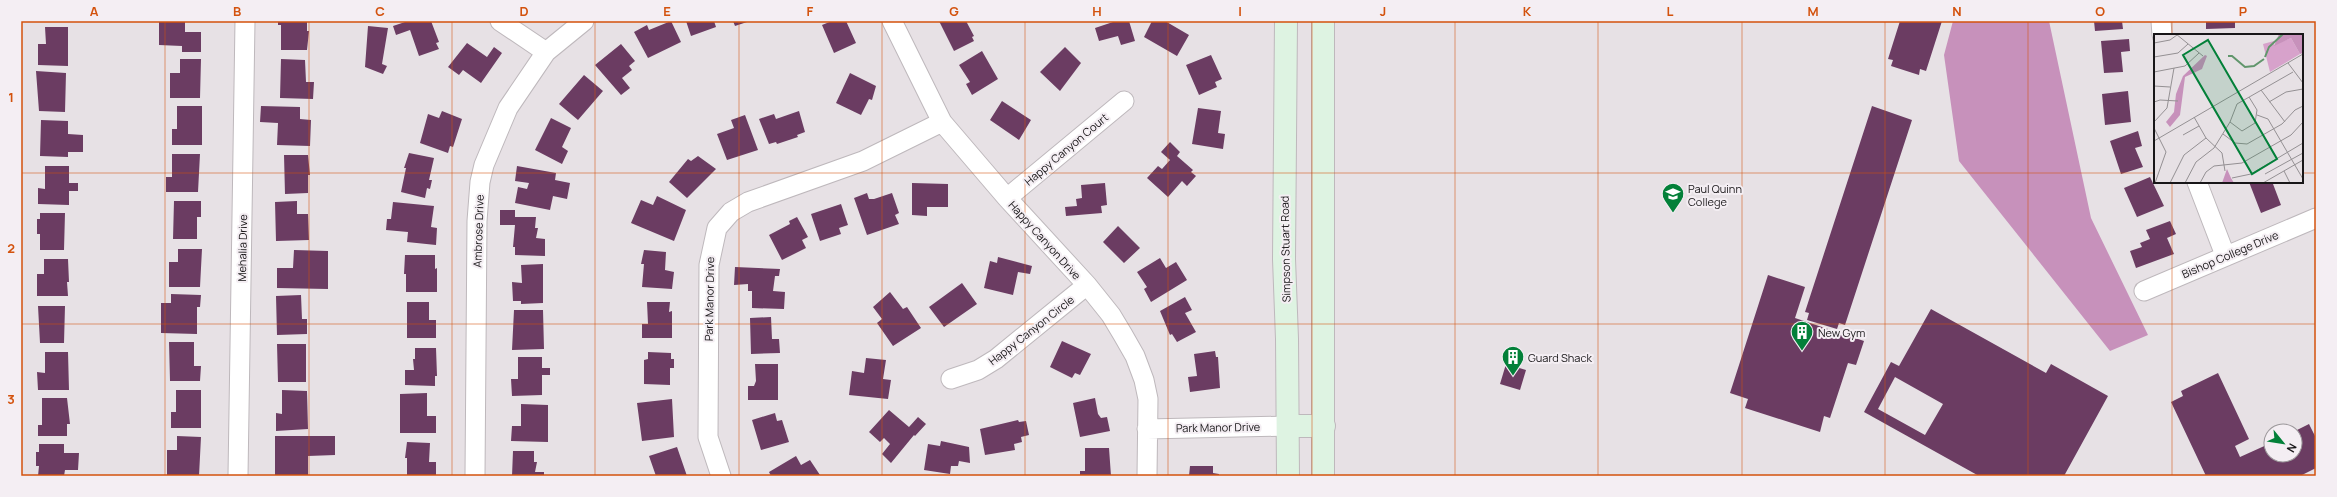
<svg xmlns="http://www.w3.org/2000/svg" width="2337" height="497" font-family="Manrope,sans-serif">
	<style>
		.forest { fill: #c791bb }
		.building { fill: #6b3c62; fill-rule: evenodd }
		.lines { fill: none; stroke-linecap: round; stroke-linejoin: round }
		.street-casing { stroke: #beb8bc; stroke-width: 21 }
		.secondary-casing { stroke: #beb8bc; stroke-width: 24 }
		.street { stroke: #fff; stroke-width: 19 }
		.secondary { stroke: #def3e2; stroke-width: 22 }
		.grid { fill: none; stroke: #d3520d; stroke-width: 1; stroke-opacity: 0.55 }
		.labels { text-anchor: middle; dominant-baseline: central; stroke-width: 4; stroke-linejoin: round; paint-order: stroke }
		.street-label { font-size: 11px; fill: #181618; stroke: #f4eef3 }
		.poi-label { font-size: 11px; fill: #181618; stroke: #f4eef3; text-anchor: start }
		.inset-river { fill: none; stroke: #61966c; stroke-width: 2 }
		.inset-road { fill: none; stroke: #949093; stroke-width: 1 }
		.view { fill: #038039; fill-opacity: 0.15; stroke: #038039; stroke-width: 2 }
		.inset-edge { fill: none; stroke: #181618; stroke-width: 2 }
		.neatline { fill: none; stroke: #d3520d; stroke-width: 1.5 }
		.grid-label { font-size: 13px; text-anchor: middle; font-weight: bold; fill: #d3520d }
	</style>
	<rect width="100%" height="100%" fill="#e7e1e5"/>
	<!-- forest -->
	<path class="forest" d="M1953,21h96l42,197 57,117 -38,16 -151,-190 -15,-106z"/>
	<!-- building -->
	<path class="building" d="M159,21h26v11h16v20h-19v-6l-23,-1z
		M278,21h29v10h2l-2,19h-26v-25h-3z
		M408,21h23l8,21 -3,1 3,6 -20,7 -9,-26 -14,5 -3,-9z
		M671,21l10,21 -33,16 -14,-26 13,-7 2,5z
		M686,21h28l2,6 -25,9z
		M733,21h17l-15,5z
		M832,21h14l10,22 -22,10 -12,-28z
		M939,21h27l8,15 -2,1 2,4 -20,10z
		M1116,21h13l6,20 -14,4 -3,-9 -19,5 -4,-13z
		M1152,21h13l24,14 -12,21 -33,-19z
		M1900,21h42l-16,50 -6,-2 -1,6 -28,-9 2,-6 -5,-1z
		M2094,21h28l1,8 -28,2z
		M2206,21h29v7l-29,1z
		M368,26l20,2 -6,36 5,2 -4,8 -18,-7z
		M45,27h23v39l-30,-1v-21h8z
		M2129,39l1,12 -9,1 2,20 -19,1 -3,-32z
		M467,43l20,14 7,-10 8,6 -21,30 -18,-13 -4,5 -11,-8z
		M621,44l14,17 -6,5 3,4 -10,8 8,10 -9,7 -26,-30z
		M1065,47l16,16 -21,28 -20,-19z
		M982,51l16,28 -26,16 -6,-11 4,-2 -11,-17z
		M1211,55l11,24 -7,3 2,5 -18,8 -13,-30z
		M180,59h21l-1,39h-30v-25h10z
		M281,59l24,1 1,22h8l-1,17 -33,-1z
		M36,71l30,2 -1,39 -26,-1z
		M850,73l26,13 -4,14 -3,-1 -8,16 -25,-12z
		M584,75l19,16 -25,29 -19,-16z
		M2128,91l3,31 -26,3 -3,-31z
		M1002,101l29,19 -12,20 -29,-20z
		M177,106h25v39h-30v-16h5z
		M261,106l39,1v12l11,1 -1,26 -33,-1 1,-22 -18,-1z
		M1872,106l40,14 -67,205 -6,-2 -2,6 -30,-9 2,-7 -4,-1z
		M1198,108l23,3 -3,22 7,1 -2,15 -31,-5z
		M442,111l20,8 -9,28 -3,-1 -2,7 -28,-10 8,-29 11,4z
		M799,111l6,21 -8,3 1,2 -21,7 -1,-2 -7,2 -10,-25 15,-5 2,5z
		M745,115l13,35 -31,10 -10,-26 17,-6 -3,-8z
		M551,118l20,10 -9,19 6,4 -6,13 -27,-14z
		M41,120l27,1v13l15,1v17h-15v5l-28,-1z
		M2138,131l4,15 -7,2 8,19 -22,7 -11,-33z
		M1170,142l10,10 -3,4 16,14 -2,2 5,4 -9,10 -5,-5 -14,16 -21,-19 11,-12 4,3 8,-9 -9,-8z
		M409,153l25,5 -5,22h3l-2,9 -3,-1 -2,10 -24,-6 5,-24h-2z
		M172,154h28l-2,38h-32v-15h6z
		M284,155h24l2,20h-2v18l-23,1z
		M698,156l18,13 -29,29 -18,-16 19,-23 3,2z
		M45,166h24v17h9v8h-9v14l-31,-1v-16l7,1z
		M517,166l39,7 -1,7 15,3 -3,16 -14,-3 -3,14 -35,-7 3,-16 9,2 2,-6 -14,-2z
		M2150,177l14,29 -27,11 -13,-29z
		M2249,182h30l-6,2 8,21 -20,8z
		M912,183l36,1v23h-21v9l-15,-1z
		M1105,183l2,22 -6,1 1,7 -36,3 -1,-9 12,-1 -1,-7 6,-1 -1,-13z
		M867,193l2,6h5l18,-6 7,20 -4,2 4,9 -32,11 -13,-37z
		M657,196l29,14 -12,31 -43,-18 10,-23 12,5z
		M174,201h27v16h-4v22h-24z
		M297,201v13h11l1,26 -33,1 -1,-39z
		M393,202l41,4 -3,21 6,1 -1,17 -29,-3 1,-10 -22,-2 1,-11h4z
		M841,204l7,21 -9,3 2,6 -21,7 -9,-27z
		M500,210h15v7h21l-1,11h3l-2,10 9,1v17l-30,-1v-8h-2l2,-22h-15z
		M40,213h25l-1,37h-24v-16h-3v-15h3z
		M797,217l11,20 -6,3 4,8 -24,12 -13,-25 21,-11 -1,-3z
		M2170,221l6,13 -9,4 7,16 -38,14 -6,-17 12,-4 -2,-4 10,-4 -4,-9z
		M1118,226l22,22 -16,15 -21,-21z
		M178,249h24l-2,38h-31v-25h9z
		M294,250l34,1v38l-51,-1v-20h16z
		M644,250l22,2 -1,18 9,2 -2,17 -30,-2 2,-23h-3z
		M405,255h30v14l2,-1v24h-31v-18h-2z
		M998,257l34,9 -2,8 -12,-2 -5,23 -29,-7 6,-27 7,2z
		M1160,258l6,10 10,-6 11,18 -36,22 -7,-13 3,-2 -10,-15z
		M44,259h24l1,23h-2l1,14h-31v-22h7z
		M543,264v39l-22,1v-3h-8l-1,-19 10,1 -1,-18z
		M735,267l45,2 -1,7h-4l-2,15 12,1 -1,17 -32,-1v-17h-4v-7l-14,1z
		M1768,275l37,12 -10,31 69,23 -8,24 -8,-2 -18,55 -6,-2 -4,16 -75,-24 3,-9 -18,-6z
		M962,283l15,21 -33,23 -15,-20z
		M890,292l13,17 4,-2 14,21 -28,18 -16,-23 5,-4 -9,-12z
		M171,294l30,1 -1,12h-3v27l-36,-1v-30h10z
		M301,295l1,24h5v15l-30,1 -1,-39z
		M1185,297l7,13 -7,3 11,19 -19,10 -5,-8 -2,1 -10,-24z
		M407,302h22v18h7v18h-29z
		M647,302h23l-1,10 3,-1v27h-30v-14h6z
		M38,306h27l-1,37h-24z
		M1931,309l115,64 5,-9 57,32 -44,80h-85l-115,-64 27,-50 8,4zM1895,377l48,27 -18,31 -47,-26z
		M514,310h29l1,39 -32,1z
		M771,317l1,22h7l1,14 -29,1 -1,-36z
		M1062,341l29,13 -11,21 -5,-2 -3,5 -22,-11z
		M169,342h25v24h7l-1,15h-30z
		M277,344h29v38h-28z
		M415,348h21l1,28h-2v10l-30,-1v-15h9l-1,-11h2z
		M1215,351l1,6h2l2,31 -30,4 -2,-15 9,-1 -3,-22z
		M45,352h23l1,38h-31l-1,-18 8,1z
		M648,352l23,1v6h3v9h-4v17l-26,-1v-24l4,-1z
		M518,357h24v11h8v7h-8v20l-30,1 -1,-17h7z
		M866,358l20,2 -3,19 8,1 -3,19 -39,-4 3,-24 12,2z
		M755,364h23v36h-30v-14h6l2,-5z
		M1506,364l20,6 -6,20 -20,-6z
		M2218,373l31,66 -14,7 5,11 31,-14v12h24v-24l14,-7 7,14v30l-16,8h-94l-35,-74 12,-6 -2,-5z
		M176,390h25v38h-30v-16h5z
		M282,390l25,1 1,38 -32,2v-18l6,1z
		M427,393v23h9v17h-36v-39z
		M42,398h25l3,26h-3v12h-29v-11h4z
		M1095,398l3,16 3,4 6,-1 3,14 -30,6 -7,-34z
		M672,399l2,38 -32,4 -5,-38z
		M521,404l27,1v37l-37,-1 1,-15h9z
		M889,410l20,17 9,-10 8,7 -11,12 -1,-1 -23,28 -9,-9 8,-10 -6,-6 -4,4 -11,-10z
		M775,413l2,8 5,-1 7,22 -28,8 -9,-30z
		M1018,420l1,2 7,-1 3,14 -8,2 1,5 -8,2 1,6 -30,5 -5,-26z
		M2288,425l3,6h-16z
		M177,436l24,1 -2,39 -32,-1v-25h10z
		M275,436h60v19l-27,1v20h-33z
		M941,441l28,6 1,16 -11,-2 -1,5h-7l-1,8 -26,-4 4,-26 12,2z
		M407,442l23,1 -1,19h7v14h-29v-18h-2z
		M39,444h25v9h15l-1,17h-13l-1,6h-26l1,-10h-3v-14h3z
		M677,447l10,29h-31l-7,-20z
		M1085,448h24l2,28h-31v-5h5z
		M513,451h21v11h3l-2,10h9v4h-32z
		M796,456l5,9 9,-5 10,15 -49,1 -2,-4z
		M1190,466h23v7l6,1v2h-30z"/>
	<g class="lines">
		<!-- street casing -->
		<g class="street-casing">
			<path id="street" d="M500,21l46,31
				M892,21l50,101 65,76 80,87 24,30 12,20 12,21 9,24 4,19 -1,77
				M2161,21l1,14
				M2197,182l28,73
				M1007,198l117,-97
				M2144,291l172,-73
				M951,379l27,-9 18,-11 91,-74
				M1147,429l141,-3
				M238,476l7,-455
				M475,476l2,-255 3,-39 4,-17 24,-57 38,-56 38,-31
				M721,476l-13,-39 1,-172 8,-37 14,-16 17,-10 115,-41 79,-39"/>
		</g>
		<!-- secondary casing -->
		<g class="secondary-casing">
			<path id="secondary" d="M1286,21l-2,238 3,80 1,137
				M1288,426h36
				M1323,476v-455"/>
		</g>
		<!-- street -->
		<use href="#street" class="street"/>
		<!-- secondary -->
		<use href="#secondary" class="secondary"/>
	</g>
	<!-- grid -->
	<path class="grid" d="M165,21v455M309,21v455M452,21v455M595,21v455M739,21v455M882,21v455M1025,21v455M1168,21v455M1312,21v455M1455,21v455M1598,21v455M1742,21v455M1885,21v455M2028,21v455M2172,21v14M21,173h2134M2302,173h14M2172,182v294M21,324h2295"/>
	<!-- icons -->
	<defs>
		<g id="university-pin" transform="scale(1.15)"><path d="M0 17L-7.5 6A9.5 9.5 0 1 1 7.5 6Z" fill="#038039" stroke="#f4eef3"/><path d="M0-5L7-2L0 1L-7-2ZM-4 1L0 2.5L4 1V4Q0 6-4 4Z" fill="#fff"/></g>
		<g id="building-pin" transform="scale(1.15)"><path d="M0 17L-7.5 6A9.5 9.5 0 1 1 7.5 6Z" fill="#038039" stroke="#f4eef3"/><path d="M-4-6H4V6H1V3H-1V6H-4ZM-2.5-4.3h1.7v1.8h-1.7ZM.8-4.3h1.7v1.8H.8ZM-2.5-1h1.7V.8h-1.7ZM.8-1h1.7V.8H.8Z" fill="#fff"/></g>
	</defs>
	<g fill-rule="evenodd">
		<use href="#university-pin" x="1673" y="194"/>
		<use href="#building-pin" x="1802" y="332"/>
		<use href="#building-pin" x="1513" y="357"/>
	</g>
	<g class="labels">
		<!-- street labels -->
		<g class="street-label">
			<text transform="translate(1066 149) rotate(-40)">Happy Canyon Court</text>
			<text transform="translate(478 231) rotate(-88)">Ambrose Drive</text>
			<text transform="translate(1045 240) rotate(48)">Happy Canyon Drive</text>
			<text transform="translate(242 248) rotate(-89)">Mehalia Drive</text>
			<text transform="translate(1285 249) rotate(-91)">Simpson Stuart Road</text>
			<text transform="translate(2230 254) rotate(-23)">Bishop College Drive</text>
			<text transform="translate(709 299) rotate(-89)">Park Manor Drive</text>
			<text transform="translate(1031 330) rotate(-38)">Happy Canyon Circle</text>
			<text transform="translate(1218 427) rotate(-1)">Park Manor Drive</text>
		</g>
		<!-- poi labels -->
		<g class="poi-label">
			<text x="1688" y="188">Paul Quinn<tspan x="1688" dy="13">College</tspan></text>
			<text x="1818" y="332">New Gym</text>
			<text x="1528" y="357">Guard Shack</text>
		</g>
	</g>
	<!-- overview -->
	<g transform="translate(2154 34)">
		<rect width="149" height="149" fill="#e7e1e5"/>
		<path d="M137,4l9,16 -30,18 -7,-28 11,-3v4z" fill="#d7a2cb"/>
		<path d="M125,0h24v19l-3,1 -9,-16 -17,8zM51,21l2,1 -5,13 -17,8 -5,38 -10,12 -4,-5 8,-10 2,-18 7,-18zM73,135l4,9 3,5h-12z" fill="#c791bb"/>
		<path class="inset-river" d="M74,22h4l13,11 9,-1 10,-7M111,23l4,-10 14,-13"/>
		<path class="inset-road" d="M22,0l27,22M0,9l16,-3 7,-5M0,23l24,-4 10,-9M134,29l15,20M0,38l31,-6 14,-13M0,52l16,1M107,56l24,32M0,68l6,-2 18,1M115,68l17,-10 17,-3M103,81l11,4 35,60M40,83l12,21 16,15 3,18M0,88l13,-14 7,-40M76,88l12,9 13,-8 2,-13 -8,-13M0,94l12,24 -11,31M69,100l12,9 12,1 35,-20 13,-14 8,-4M29,101l16,-9M0,107l149,-87M130,137l6,12M111,140l38,-21M78,144l19,-4 52,-31M16,149l14,-28 22,-17M31,149l11,-21 18,-14 16,-26 7,-18 56,-32M46,149l6,-11 8,-6 28,-3 49,-28 12,-13M109,149l40,-23"/>
		<path class="view" d="M54,6l69,119 -25,15 -69,-119z"/>
		<rect width="149" height="149" class="inset-edge"/>
	</g>
	<!-- border -->
	<rect width="2337" height="497" fill="none" stroke="#f4eef3" stroke-width="44"/>
	<!-- north arrow -->
	<g transform="translate(2283 443) rotate(120)"><circle r="19" fill="#f4eef3" stroke="#9c989b"/>
	<path d="M0-3L7 15L0 10L-7 15Z" fill="#038039"/>
	<text y="-6" font-size="11" font-weight="bold" text-anchor="middle" fill="#181618">N</text>
	</g>
	<rect x="22" y="22" width="2293" height="453" class="neatline"/>
	<g class="grid-label">
		<text x="94" y="16">A</text>
		<text x="237" y="16">B</text>
		<text x="380" y="16">C</text>
		<text x="524" y="16">D</text>
		<text x="667" y="16">E</text>
		<text x="810" y="16">F</text>
		<text x="954" y="16">G</text>
		<text x="1097" y="16">H</text>
		<text x="1240" y="16">I</text>
		<text x="1383" y="16">J</text>
		<text x="1527" y="16">K</text>
		<text x="1670" y="16">L</text>
		<text x="1813" y="16">M</text>
		<text x="1957" y="16">N</text>
		<text x="2100" y="16">O</text>
		<text x="2243" y="16">P</text>
		<text x="11" y="102">1</text>
		<text x="11" y="253">2</text>
		<text x="11" y="404">3</text>
	</g>
</svg>
